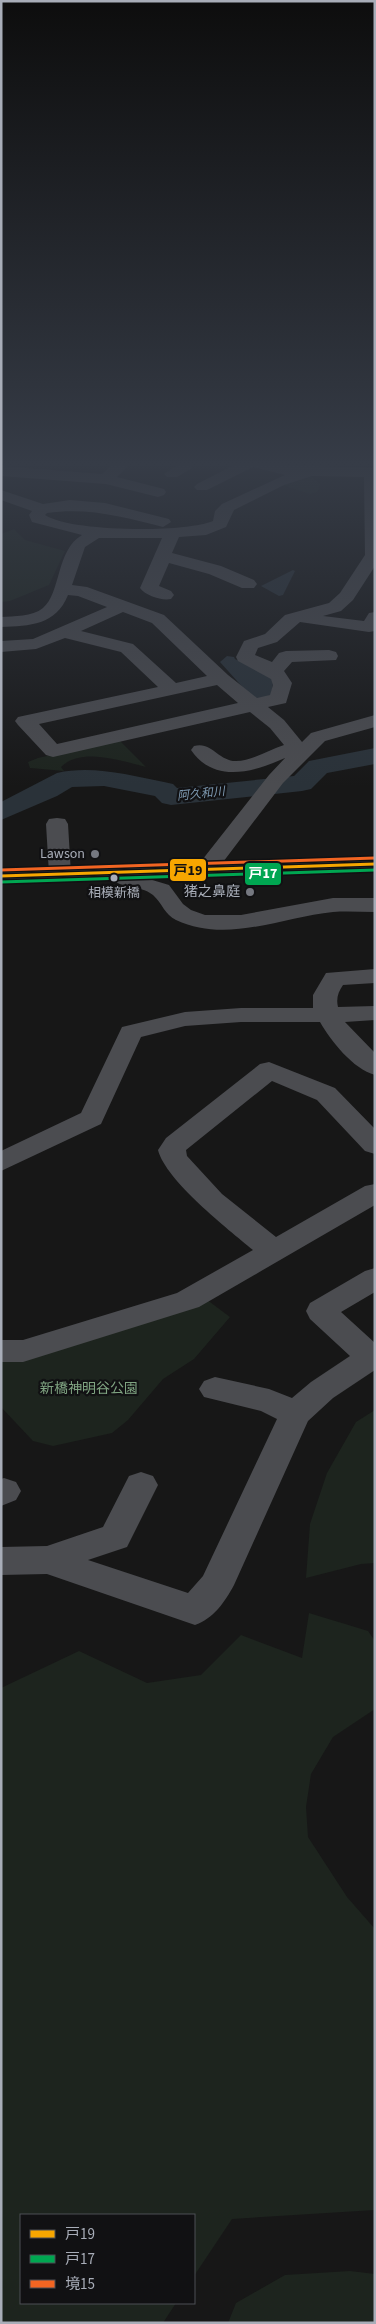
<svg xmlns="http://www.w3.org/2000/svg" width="376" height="2324" font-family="'Source Sans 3','Noto Sans JP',sans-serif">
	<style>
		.green { fill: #1d241e }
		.water { fill: #2a3239 }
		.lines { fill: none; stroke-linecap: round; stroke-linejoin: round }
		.river { fill: #2a3239; fill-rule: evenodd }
		.minor { fill: #4b4c50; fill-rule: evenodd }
		.major { fill: #4d4f52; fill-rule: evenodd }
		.bus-1-casing { stroke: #111113; stroke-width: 6 }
		.bus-2-casing { stroke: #111113; stroke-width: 6 }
		.bus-3-casing { stroke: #111113; stroke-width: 6 }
		.bus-1 { stroke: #f7a600; stroke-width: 3 }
		.bus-2 { stroke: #00a651; stroke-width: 3 }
		.bus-3 { stroke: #f26522; stroke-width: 3 }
		.poi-dot { fill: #757880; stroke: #111113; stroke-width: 2 }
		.bus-dot { fill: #a8adb8; stroke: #111113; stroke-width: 2 }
		.labels { text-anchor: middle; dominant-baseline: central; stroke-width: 4.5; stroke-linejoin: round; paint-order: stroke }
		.far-water-label { font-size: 12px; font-style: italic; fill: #7f9bb3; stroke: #111113 }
		.bus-label { font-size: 13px; fill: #a8adb8; stroke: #111113 }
		.poi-label { font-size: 14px; fill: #a8adb8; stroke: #111113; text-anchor: end }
		.park-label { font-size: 14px; fill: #7fa381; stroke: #111113 }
		.line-badge { stroke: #111113; stroke-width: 2 }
		.badge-label { font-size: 14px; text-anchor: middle; font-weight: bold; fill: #fff }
		.pale-badge-label { font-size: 14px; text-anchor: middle; font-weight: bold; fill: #111 }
	</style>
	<rect width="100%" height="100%" fill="#171717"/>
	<!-- green -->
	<path class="green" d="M309,475l12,10 -4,7 -7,2 -31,-10z
		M14,529l11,11 40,11 -16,34 -39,16 -9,1v-68z
		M119,740l27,27c-25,-6 -65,-20 -85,0l3,4 -34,-3 -2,-6 10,-4z
		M206,1299l24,18 -36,42 -31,20 -35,41 -16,13 -59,13 -20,-5 -32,-34v-46z
		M375,1410v153l-14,1 -55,14 4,-54 17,-51 29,-51z
		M309,1613l59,18 7,10v68l-42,28 -22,37 -5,33 2,30 39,60 28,32v281l-143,9 -38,57v-61h-173v88h155l-13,20h-162v-635l78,-37 68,32 54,-8 40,-40 61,23z
		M350,2271l25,3v49h-147l8,-20 49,-28z"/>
	<!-- water -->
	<path class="water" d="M293,570l2,1 -12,24 -4,1 -18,-10z
		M227,656l7,1 1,2c10,5 36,11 38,24 0,4 -2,9 -2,12l-12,5 -13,-9 -26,-29z"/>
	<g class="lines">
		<!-- river -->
		<path class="river" d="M375,748v16l-48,9 -16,16 -9,2 -131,14 -9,-2 -7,-7 -51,-10 -32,1 -15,9 -56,24v-18l56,-29c35,-8 72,2 107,9l9,2 4,4 117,-12 15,-15z"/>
		<!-- minor -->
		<path class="minor" d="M118,460h16l-17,17 47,12 2,3 -2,3 -6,2 -52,-13 -105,-8v-10l101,8z
			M170,460h18l4,8 -15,9h-10l-3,-3 12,-8z
			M236,460h25l21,5 93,3v98l-22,34 -12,11 -18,5 41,5 5,-8 6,-1v19l-6,1 -69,-10 -23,20 -19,6 -3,7 17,7 7,-9 7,-2 43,-1 7,2 2,4 -2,4 -44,2 -8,9 8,12 -6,20 -18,4 16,13 18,22 9,-9 64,-18v12l-50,14 -42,42 -69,91 -8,2 -8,-2 -3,-5 74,-94 16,-17c-31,14 -71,26 -94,-8l3,-4c18,-5 24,15 42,15 16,0 32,-11 48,-16l-14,-17 -20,-16 -197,45 -7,-2 -28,-30 -3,-4 3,-4 140,-30 -37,-35 -56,-14 -29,11 -35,3v-11l32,-2 74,-32 -29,-11 -10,-1c-12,30 -38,31 -67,32v-10c13,-1 31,0 42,-9 18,-15 13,-58 39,-73l-50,-13 -3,-7 3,-4 -31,-11v-10l42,14 27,-4 35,3 64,16 2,3 -8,5c-39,-10 -75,-20 -116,-14l-2,2c25,17 140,18 168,6l2,-10 7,-7 63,-29 -32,-8 -46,23h-10l-3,-3 3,-3 41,-21zM312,476l52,1 1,78 -25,38 -11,10 -44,12 -20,19 -21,7 -8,16 2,4 33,18 2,6 -3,10 -13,3 -29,-23 -64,-60 -77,-28 -15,-2 13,-38 14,-9h63l-22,50c6,8 22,13 31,11l3,-4 -3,-4 -12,-5 10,-23 40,11 33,14h12l3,-4 -3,-4 -33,-14 -49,-13 7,-16 27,-2 20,-8 8,-17 50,-25zM123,612l29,11 55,53 -31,7 -43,-39 -52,-13zM217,685l21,18 -181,41 -18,-20z
			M57,818l8,1 3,5 3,50 -3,5 -8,2 -8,-2 -3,-5 -3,-50 3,-5z
			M114,865l25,11 30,9 14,19 8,6 14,5h36l92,-17h42v14c-14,0 -28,-1 -42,0 -51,5 -106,32 -157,8 -11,-5 -14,-17 -23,-25 -13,-11 -38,-5 -50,-23l3,-5z
			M375,969v14l-32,2c-5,7 -7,14 -5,22l37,-1v14l-30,2 30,31v22c-22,-6 -44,-34 -55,-53h-79l-56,4 -44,11 -40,87 -100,47v-20l80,-38 41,-86 63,-15 56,-4h72v-13l13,-22z
			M269,1062l66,26 40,41v25l-10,-3 -48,-51 -45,-19 -86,69 1,6 35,38 54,43 89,-51 10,-2v21l-176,102 -176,55h-22v-22h22l154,-47 76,-43c-25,-21 -87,-69 -95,-100l8,-12 94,-74z
			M375,1268v24l-34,20 34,31v27l-42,28 -25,23 -74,164c-9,17 -21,34 -39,40l-148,-51 -46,1v-28l46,-1 56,-19 26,-51 12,-4 12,4 5,9 -31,62 -39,13 100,33 15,-17 74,-157 -16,-8 -57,-14 -5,-8 5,-8 11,-4 54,12 23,9 19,-16 39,-26 -40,-37 -4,-8 4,-8 55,-32z
			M4,1478l12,4 5,9 -5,9 -15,6v-27z"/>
		<!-- major -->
		<path class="major" d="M375,857v14l-374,12v-14z"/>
		<!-- bus-1 casing -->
		<g class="bus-1-casing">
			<path id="bus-1" d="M1,876l374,-12"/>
		</g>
		<!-- bus-2 casing -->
		<g class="bus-2-casing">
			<path id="bus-2" d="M1,882l374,-12"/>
		</g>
		<!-- bus-3 casing -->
		<g class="bus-3-casing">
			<path id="bus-3" d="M1,870l374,-12"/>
		</g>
		<!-- bus-1 -->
		<use href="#bus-1" class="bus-1"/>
		<!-- bus-2 -->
		<use href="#bus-2" class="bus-2"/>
		<!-- bus-3 -->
		<use href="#bus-3" class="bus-3"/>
	</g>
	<!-- sky -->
	<linearGradient id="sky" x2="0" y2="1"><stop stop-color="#0d0d0d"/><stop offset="0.59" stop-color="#363c47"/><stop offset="1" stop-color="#363c47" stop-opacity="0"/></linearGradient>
	<rect width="376" height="786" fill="url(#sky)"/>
	<!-- markers -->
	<g class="poi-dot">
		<circle cx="95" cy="854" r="5"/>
		<circle cx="250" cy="892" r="5"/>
	</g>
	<circle class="bus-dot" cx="114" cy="878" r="4.5"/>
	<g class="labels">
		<!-- far-water labels -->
		<g class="far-water-label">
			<text transform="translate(201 794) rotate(-6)">阿久和川</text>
		</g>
		<!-- bus labels -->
		<g class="bus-label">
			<text x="114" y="893">相模新橋</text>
		</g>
		<!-- poi labels -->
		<g class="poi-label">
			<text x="85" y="854">Lawson</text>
			<text x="240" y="892">猪之鼻庭</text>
		</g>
		<!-- park labels -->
		<g class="park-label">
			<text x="89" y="1389">新橋神明谷公園</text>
		</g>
	</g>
	<g class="line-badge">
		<rect x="169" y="858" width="38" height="24" rx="5" fill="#f7a600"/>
		<rect x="244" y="862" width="38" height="24" rx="5" fill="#00a651"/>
	</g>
	<g class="badge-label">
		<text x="263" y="878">戸17</text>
	</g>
	<g class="pale-badge-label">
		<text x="188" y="875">戸19</text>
	</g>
	<!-- border -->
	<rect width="376" height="2324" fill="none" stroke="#a8adb8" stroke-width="5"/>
	<!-- legend -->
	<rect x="20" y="2214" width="175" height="90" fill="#111113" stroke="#4d4f55"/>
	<rect x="30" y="2230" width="25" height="8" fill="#f7a600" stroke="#4d4f55"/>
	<text x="65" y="2239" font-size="15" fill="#a8adb8">戸19</text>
	<rect x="30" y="2255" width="25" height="8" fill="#00a651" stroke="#4d4f55"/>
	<text x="65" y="2264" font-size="15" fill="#a8adb8">戸17</text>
	<rect x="30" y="2280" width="25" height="8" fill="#f26522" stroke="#4d4f55"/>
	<text x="65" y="2289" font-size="15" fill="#a8adb8">境15</text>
</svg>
